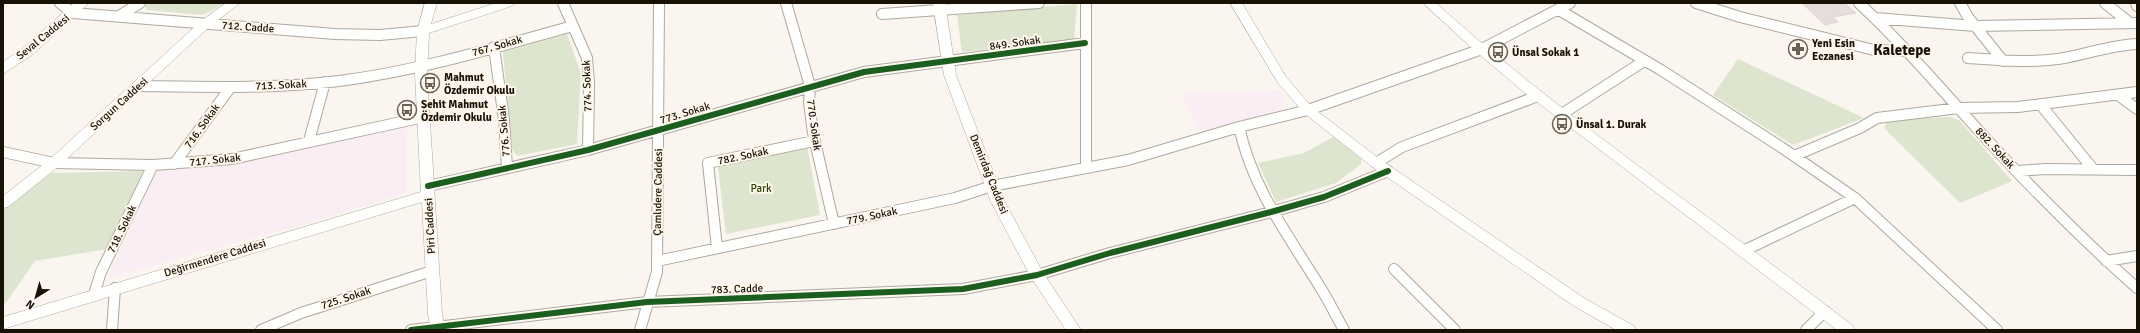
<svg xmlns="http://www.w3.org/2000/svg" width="2140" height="333" font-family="Signika,sans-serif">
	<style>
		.education { fill: #faedf3 }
		.green { fill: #dde5ce }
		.building { fill: #e6dcda; stroke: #dfd6d5 }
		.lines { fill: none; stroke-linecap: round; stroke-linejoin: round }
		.minor-casing { stroke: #aea9a0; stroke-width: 12 }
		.tertiary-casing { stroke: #aea9a0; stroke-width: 1 }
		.secondary-casing { stroke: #aea9a0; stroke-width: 1 }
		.minor { stroke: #fefefc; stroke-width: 10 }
		.tertiary { fill: #fefefc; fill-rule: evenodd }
		.secondary { fill: #fefefc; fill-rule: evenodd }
		.cycleway-casing { stroke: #fef6ea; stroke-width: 8 }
		.cycleway { stroke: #1b5e20; stroke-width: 6 }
		.labels { text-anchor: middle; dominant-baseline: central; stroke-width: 4; stroke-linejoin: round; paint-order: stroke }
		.street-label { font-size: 11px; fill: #181106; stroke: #fef6ea }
		.poi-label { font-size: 11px; font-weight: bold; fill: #181106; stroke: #fef6ea; text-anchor: start }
		.park-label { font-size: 11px; fill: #2a4007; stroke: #fef6ea }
		.district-label { font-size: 15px; font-weight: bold; fill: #181106; stroke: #fef6ea }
	</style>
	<rect width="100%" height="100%" fill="#faf5ee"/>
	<!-- education -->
	<path class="education" d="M1282,90l4,21 -84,24 -22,-41z
		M407,125l-1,68 -91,28 -207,57 48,-108 73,-6z"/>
	<!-- green -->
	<path class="green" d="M148,3h76l-11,7 -11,5 -55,-5 -2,-5z
		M1077,4l-3,36 -112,12 -5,-37z
		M567,34l14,40 -4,70 -60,12 -5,-6 -9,-98z
		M1738,59l126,59 -71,27 -80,-50z
		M1951,117l9,4 52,60 -52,22 -76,-75 3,-6 7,-3z
		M1335,136l26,19v9l-25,19 -60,19 -18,-39 46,-10z
		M806,141l14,74 -94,19 -9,-75z
		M143,171l-36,78 -72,12 -32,46v-99l48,-35z"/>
	<!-- building -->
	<path class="building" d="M1802,3h42l12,10 -23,4 5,5 -13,3z"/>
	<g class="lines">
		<!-- minor casing -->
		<g class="minor-casing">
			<path id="minor" d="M60,3l13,10 262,21 45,1 43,-4
				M563,3l24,55 2,25 -1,67
				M786,3l24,83 -1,16 4,31 21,91
				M1086,3v164
				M1696,3l44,14 134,33 33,1
				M1859,3c47,44 88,93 131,140 47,51 95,99 147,145
				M1960,3l8,14 35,44
				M2105,3l25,20
				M2136,3l1,3
				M1559,10l102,60 120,77 74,51 142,132
				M882,14l157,-11
				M119,16l21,-13
				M1875,18l100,8 162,-3
				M494,47l10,73 3,48
				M1968,58c30,2 60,5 90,1 27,-4 52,-14 79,-15
				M139,86c67,1 134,3 200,-5 80,-10 157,-34 234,-55
				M2118,95l19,14
				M2040,104l53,65
				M1562,114l82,-53
				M1239,127c14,63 48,106 81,160 9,14 16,29 24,43
				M309,141l16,-59
				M3,152l51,11 99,2 79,-6 192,-42
				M1794,156l66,-28 17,-10 82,-10 59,-1 119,-15
				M1376,163l26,-16 136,-51
				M174,164l56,-76
				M2017,171l28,-2 92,1
				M428,186l160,-36 276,-78 221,-29
				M717,248l-9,-85 106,-22
				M1743,251l112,-53
				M657,261l298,-63 37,-12 136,-26 111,-33 69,-17 174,-61 88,-46
				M2106,261l31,-5
				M1394,269l61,61
				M94,294l7,-22 52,-107
				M112,330l3,-42
				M261,330l40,-17 131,-42
				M411,330l236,-28 316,-13 74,-14 73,-22 161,-41 53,-15 64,-26
				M640,330l17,-58 2,-269
				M1806,330l19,-19"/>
		</g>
		<!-- tertiary casing -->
		<g class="tertiary-casing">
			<path id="tertiary" d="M226,3h14l-31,24 -150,139 -51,41 -5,1v-12l46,-36 152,-139z
				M425,3h12l-6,21 65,-21h18l-2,3 -83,27 -2,41 15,240 3,16h-14l-3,-16 -6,-112 -419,127v-12l418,-125 -6,-118 2,-43z
				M933,3h12l11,72 49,127 37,69 39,59h-15l-34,-51 -41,-77 -47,-127z
				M1230,3h12l44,74 26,30 69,53 203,138 50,28 2,4h-20l-42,-24 -203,-140 -67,-53 -26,-30z
				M1423,3h13c131,118 278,215 417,323l2,4h-18l-312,-237 -51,-43z"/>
		</g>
		<!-- secondary casing -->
		<g class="secondary-casing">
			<path id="secondary" d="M74,3h15l-57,52 -29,19v-12l19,-13z"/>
		</g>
		<!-- minor -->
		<use href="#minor" class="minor"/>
		<!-- tertiary -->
		<use href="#tertiary" class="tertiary"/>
		<!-- secondary -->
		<use href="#secondary" class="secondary"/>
		<!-- cycleway casing -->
		<g class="cycleway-casing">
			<path id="cycleway" d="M428,186l160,-36 276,-78 221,-29
				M411,330l236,-28 316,-13 74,-14 73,-22 161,-41 53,-15 64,-26"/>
		</g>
		<!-- cycleway -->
		<use href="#cycleway" class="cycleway"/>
	</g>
	<!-- icons -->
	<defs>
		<g id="pharmacy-ring" transform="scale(1)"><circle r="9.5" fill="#fef6ea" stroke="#676157" stroke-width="1.5"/><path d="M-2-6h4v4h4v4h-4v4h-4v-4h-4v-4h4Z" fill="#676157"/></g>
		<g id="bus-ring" transform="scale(1)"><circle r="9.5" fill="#fef6ea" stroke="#676157" stroke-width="1.5"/><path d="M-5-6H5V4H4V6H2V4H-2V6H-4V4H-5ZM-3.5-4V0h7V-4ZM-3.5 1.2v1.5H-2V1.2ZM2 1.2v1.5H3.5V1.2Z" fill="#676157"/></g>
	</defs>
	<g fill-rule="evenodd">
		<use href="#pharmacy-ring" x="1798" y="49"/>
		<use href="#bus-ring" x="1498" y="52"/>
		<use href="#bus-ring" x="430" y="83"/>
		<use href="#bus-ring" x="407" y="110"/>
		<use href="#bus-ring" x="1562" y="124"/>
	</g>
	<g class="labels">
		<!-- street labels -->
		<g class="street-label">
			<text transform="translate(248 27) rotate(4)">712. Cadde</text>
			<text transform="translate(43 37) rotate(-39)">Seval Caddesi</text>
			<text transform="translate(1015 43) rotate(-8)">849. Sokak</text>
			<text transform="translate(497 46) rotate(-16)">767. Sokak</text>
			<text transform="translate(281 85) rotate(-3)">713. Sokak</text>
			<text transform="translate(587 86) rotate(-92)">774. Sokak</text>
			<text transform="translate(119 104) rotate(-42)">Sorgun Caddesi</text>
			<text transform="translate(685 113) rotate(-17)">773. Sokak</text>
			<text transform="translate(814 125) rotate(82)">770. Sokak</text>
			<text transform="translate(202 126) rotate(-54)">716. Sokak</text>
			<text transform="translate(504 131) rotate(-95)">776. Sokak</text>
			<text transform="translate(1995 148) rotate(47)">882. Sokak</text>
			<text transform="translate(743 156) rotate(-12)">782. Sokak</text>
			<text transform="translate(215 160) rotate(-6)">717. Sokak</text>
			<text transform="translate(989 174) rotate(68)">Demirdağ Caddesi</text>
			<text transform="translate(658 192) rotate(-89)">Çamlıdere Caddesi</text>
			<text transform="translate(872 216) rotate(-12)">779. Sokak</text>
			<text transform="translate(430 226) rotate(-93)">Piri Caddesi</text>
			<text transform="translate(122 229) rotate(-64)">718. Sokak</text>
			<text transform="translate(215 258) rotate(-17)">Değirmendere Caddesi</text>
			<text transform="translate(737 289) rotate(-2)">783. Cadde</text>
			<text transform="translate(346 298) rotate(-18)">725. Sokak</text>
		</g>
		<!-- poi labels -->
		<g class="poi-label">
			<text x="1812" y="43">Yeni Esin<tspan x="1812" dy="13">Eczanesi</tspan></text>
			<text x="1512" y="52">Ünsal Sokak 1</text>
			<text x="444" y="77">Mahmut<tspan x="444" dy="13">Özdemir Okulu</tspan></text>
			<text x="421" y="104">Şehit Mahmut<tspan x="421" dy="13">Özdemir Okulu</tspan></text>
			<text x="1576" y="124">Ünsal 1. Durak</text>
		</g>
		<!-- park labels -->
		<g class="park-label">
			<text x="761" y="188">Park</text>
		</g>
		<!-- district labels -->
		<g class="district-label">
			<text x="1902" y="50">Kaletepe</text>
		</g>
	</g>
	<!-- border -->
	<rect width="2140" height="333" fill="none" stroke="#181106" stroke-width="8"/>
	<!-- north arrow -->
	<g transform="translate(36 297) rotate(217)" stroke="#fef6ea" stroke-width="3" paint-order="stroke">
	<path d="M0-3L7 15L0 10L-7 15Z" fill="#181106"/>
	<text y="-6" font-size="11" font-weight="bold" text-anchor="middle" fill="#181106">N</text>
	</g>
</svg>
